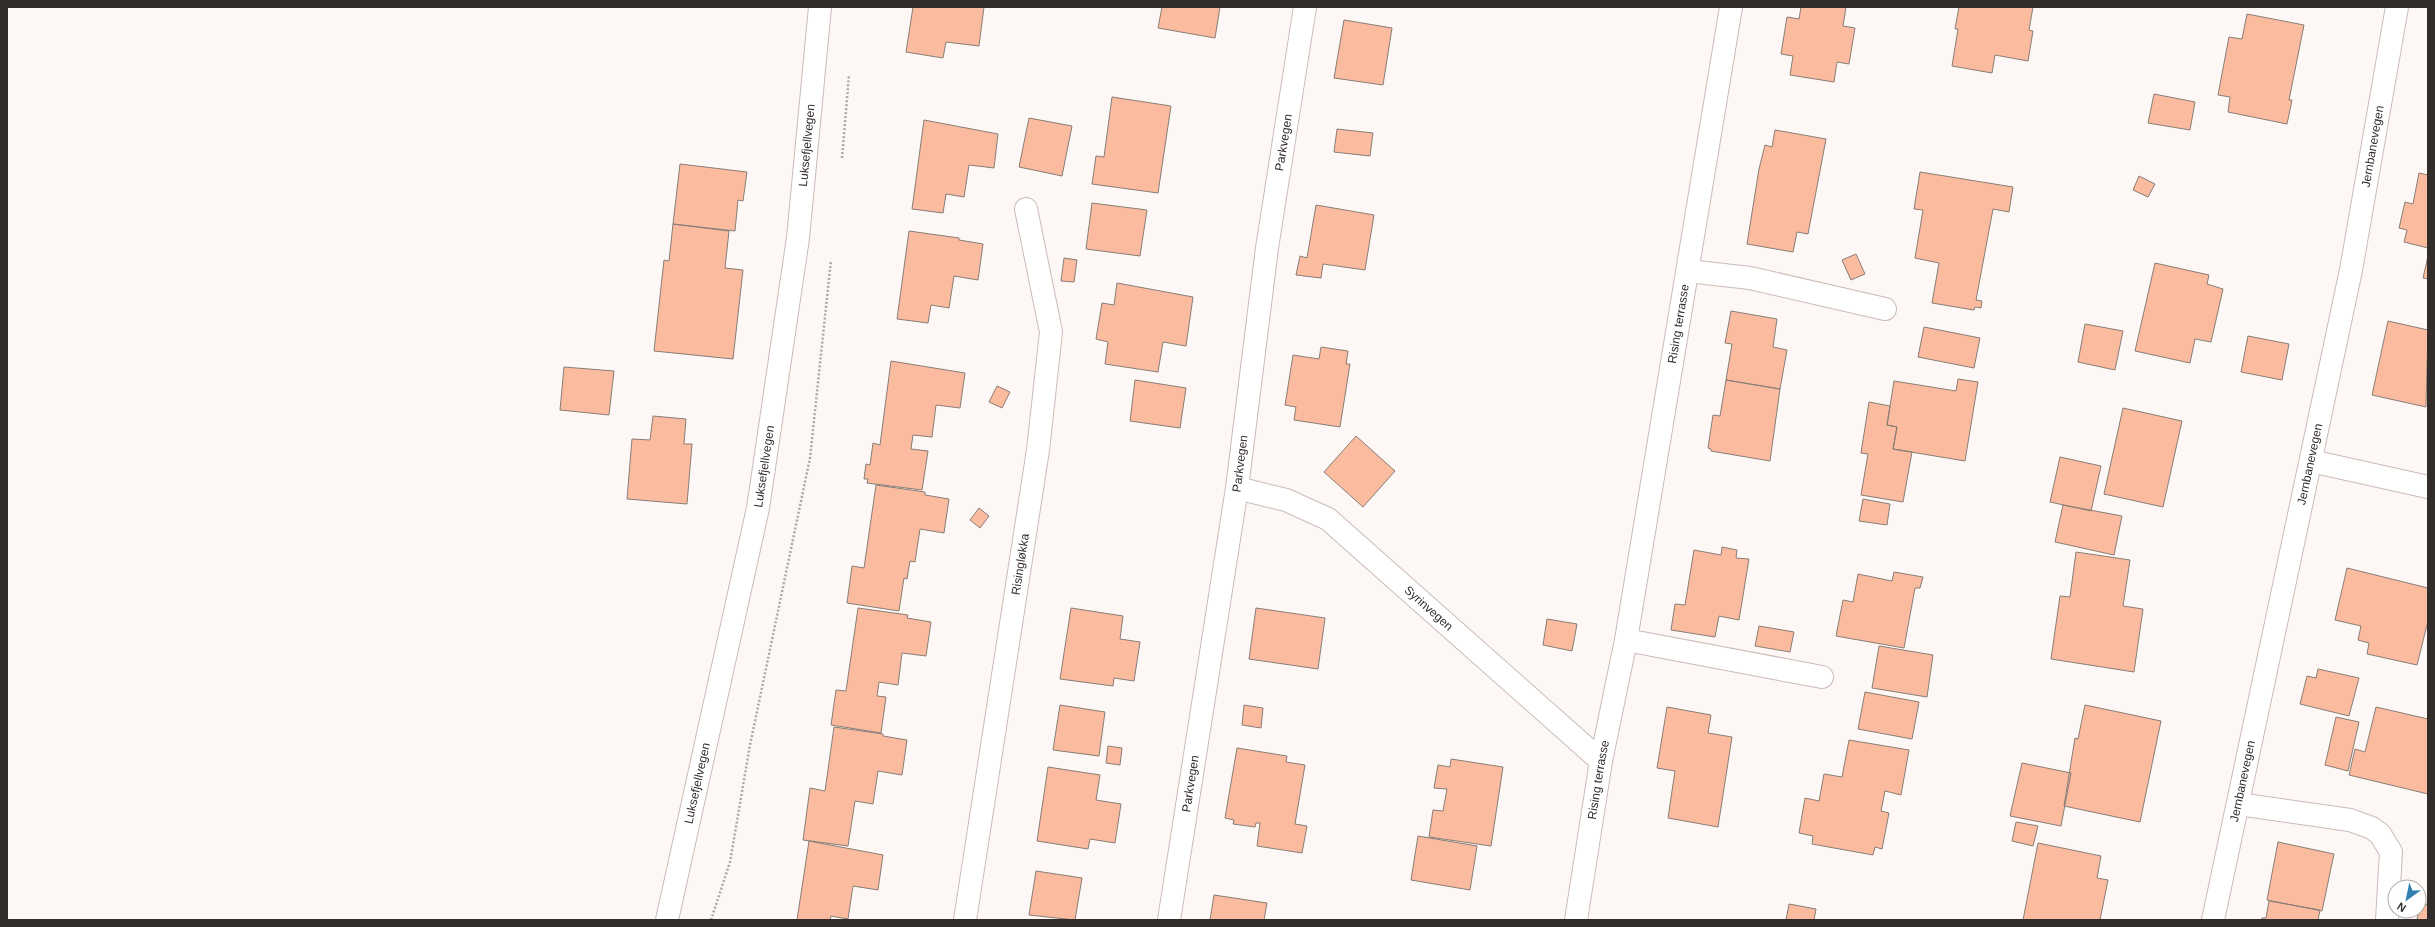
<svg xmlns="http://www.w3.org/2000/svg" width="2435" height="927" font-family="Arial,sans-serif">
	<style>
		.building { fill: #fabb9e; stroke: #897d77 }
		.lines { fill: none; stroke-linecap: round; stroke-linejoin: round }
		.lane-casing { stroke: #cabcb7; stroke-width: 24 }
		.street-casing { stroke: #cabcb7; stroke-width: 24 }
		.secondary-casing { stroke: #cabcb7; stroke-width: 24 }
		.path { stroke: #ada7a5; stroke-width: 2.5; stroke-dasharray: 2 2; stroke-linecap: butt }
		.lane { stroke: #fff; stroke-width: 22 }
		.street { stroke: #fff; stroke-width: 22 }
		.secondary { stroke: #fff; stroke-width: 22 }
		.labels { text-anchor: middle; dominant-baseline: central; stroke-width: 3; stroke-linejoin: round; paint-order: stroke }
		.street-label { font-size: 12px; fill: #322c2a; stroke: #fff }
	</style>
	<rect width="100%" height="100%" fill="#fdf7f5"/>
	<!-- building -->
	<path class="building" d="M913,7h71l-5,39 -33,-4 -3,16 -37,-6z
		M1162,7h58l-5,31 -57,-10z
		M1801,7h45l-3,19 12,2 -6,36 -12,-2 -3,20 -44,-7 3,-19 -12,-2 6,-37 12,2z
		M1959,7h74l-4,23 4,1 -5,30 -33,-6 -3,18 -40,-7 6,-37h-3z
		M2247,14l57,11 -15,75h3l-5,24 -59,-12 2,-15 -12,-2 11,-58 13,2z
		M1344,20l48,8 -9,57 -49,-7z
		M2154,94l41,8 -5,28 -42,-7z
		M1112,97l59,9 -13,87 -66,-9 4,-28 8,1z
		M1029,118l43,8 -10,50 -43,-9z
		M924,120l74,14 -4,34 -25,-3 -5,32 -18,-3 -3,19 -31,-4z
		M1337,129l36,4 -3,23 -36,-4z
		M1775,130l51,9 -18,95 -11,-2 -4,20 -46,-8 12,-75 6,-24 7,2z
		M680,164l67,8 -4,29 -5,-1 -3,31 -62,-7z
		M1920,172l93,15 -4,25 -16,-3 -17,91 6,1 -1,7 -6,-1 -1,3 -42,-7 7,-40 -24,-5 8,-48 -9,-1z
		M2419,173l9,2v73l-24,-6 3,-12 -8,-2 6,-26 8,2z
		M2139,176l16,8 -7,13 -15,-7z
		M1092,203l55,7 -7,46 -54,-7z
		M1316,205l58,10 -9,55 -42,-6 -2,14 -25,-3 4,-19 7,2z
		M673,224l56,7 -4,37 18,2 -10,89 -79,-8 10,-91 5,1z
		M909,231l50,7v2l24,4 -5,36 -24,-4 -5,32 -18,-3 -3,18 -31,-4z
		M1856,254l9,20 -14,6 -9,-20z
		M2428,256v23l-5,-1z
		M1064,258l13,2 -3,22 -13,-1z
		M2155,263l54,12 -2,9 16,5 -12,53 -16,-3 -5,24 -55,-12z
		M1117,283l76,14 -7,49 -23,-4 -5,30 -53,-8 3,-22 -12,-3 6,-36 12,2z
		M1731,311l46,8 -4,28 14,3 -7,39 -54,-9 6,-36 -7,-1z
		M2388,321l40,9 -2,77 -54,-12z
		M2085,324l38,7 -8,39 -37,-8z
		M1924,327l56,11 -6,30 -56,-11z
		M2248,336l41,8 -7,36 -41,-8z
		M1321,347l27,4 -2,13h4l-10,63 -46,-7 2,-13 -11,-2 8,-50 26,4z
		M891,361l74,12 -5,35 -24,-3 -4,32 -19,-2 -2,14 17,2 -6,39 -55,-7 1,-4h-4l2,-15 4,1 3,-22 7,2z
		M564,367l50,4 -5,44 -49,-5z
		M1958,379l20,3 -13,79 -72,-12 4,-22 -10,-2 7,-44 62,10z
		M1135,380l51,8 -6,40 -50,-7z
		M1726,380l54,9 -10,72 -59,-10v-2l-3,-1 5,-33 7,1z
		M997,386l13,6 -8,16 -13,-6z
		M1869,402l21,4 -3,19 10,2 -4,22 19,3 -9,50 -42,-7 7,-41 -7,-1z
		M2123,408l59,13 -19,86 -59,-13z
		M653,416l33,3 -2,25h8l-5,60 -60,-5 5,-60 18,1z
		M1356,436l39,35 -32,36 -39,-35z
		M2060,457l41,9 -10,45 -41,-9z
		M876,485l49,7v3l24,4 -5,34 -24,-4 -5,33 -5,-1 -3,18 -3,-1 -5,33 -52,-8 5,-37 12,2z
		M1863,499l27,5 -3,21 -28,-4z
		M2063,505l59,11 -8,39 -59,-13z
		M979,508l10,8 -9,12 -10,-8z
		M1722,547l15,3 -1,8 13,1 -10,61 -20,-4 -4,21 -44,-7 4,-26 10,1 9,-55 27,5z
		M2076,552l54,8 -7,46 20,3 -9,63 -83,-13 9,-63 10,1z
		M2347,568l81,20v33l-11,44 -50,-11 2,-11 -11,-3 3,-14 -26,-6z
		M1894,572l29,5 -3,11h-5l-11,60 -68,-12 7,-36 10,2 5,-28 34,7z
		M858,608l50,7 -1,3 24,4 -5,34 -24,-3 -4,32 -19,-3 -2,14 9,1 -5,36 -50,-8 5,-35 10,1z
		M1071,608l52,8 -3,23 20,3 -6,39 -20,-3 -1,8 -53,-7z
		M1256,608l69,10 -7,51 -69,-10z
		M1547,619l30,5 -5,27 -29,-6z
		M1759,626l35,6 -4,20 -35,-6z
		M1879,646l54,9 -6,42 -55,-9z
		M2318,669l41,9 -10,38 -49,-12 7,-28 9,2z
		M1865,692l54,10 -7,37 -54,-10z
		M1060,705l45,7 -6,44 -46,-6z
		M1244,705l19,3 -2,20 -19,-3z
		M2085,705l76,16 -21,101 -76,-16 11,-68 3,1z
		M1667,707l44,8 -3,18 24,4 -14,90 -50,-9 7,-47 -18,-3z
		M2376,707l52,12v75l-79,-19 6,-26 10,3z
		M2336,717l23,5 -11,49 -23,-6z
		M834,727l49,7v2l24,4 -5,35 -24,-4 -5,33 -18,-3 -7,45 -45,-6 7,-52 15,3z
		M1849,740l60,10 -8,45 -16,-4 -4,20 8,2 -7,36 -7,-2 -2,8 -61,-11 1,-8 -14,-3 6,-35 14,3 5,-27 18,3z
		M1108,746l14,2 -2,17 -14,-2z
		M1237,748l50,8 -1,6 19,3 -10,59 12,2 -5,27 -45,-7 3,-23h-4l-1,4 -22,-3 1,-4 -9,-2z
		M1451,759l52,8 -12,79 -62,-9 4,-27 10,1 4,-22 -13,-1 4,-23 12,2z
		M2022,763l49,10 -10,53 -51,-10z
		M1048,767l52,8 -4,25 25,4 -6,39 -25,-4 -2,10 -51,-8z
		M2016,822l22,4 -5,20 -21,-5z
		M1418,836l59,10 -7,44 -59,-10z
		M809,841l74,14 -5,35 -25,-4 -5,33 -17,-3 -1,4h-33z
		M2278,842l56,12 -12,57 -55,-11z
		M2038,843l63,13 -4,22 11,2 -8,40h-77z
		M1036,871l46,7 -7,42 -46,-5z
		M1214,895l53,8 -3,17h-54z
		M2428,899v21h-11l3,-16 7,1z
		M2269,901l51,9 -2,10h-57l1,-2h4z
		M1789,904l27,5 -2,11h-28z"/>
	<g class="lines">
		<!-- lane casing -->
		<g class="lane-casing">
			<path id="lane" d="M1688,271l62,7 135,31
				M2311,461l117,26
				M1626,640l196,37
				M2238,804l112,16 22,8 8,6 11,18 -4,68"/>
		</g>
		<!-- street casing -->
		<g class="street-casing">
			<g id="street">
				<path id="s1" d="M1237,488l49,12 42,19 273,242"/>
				<path id="s2" d="M965,920l73,-470 13,-118 -25,-123"/>
				<path id="s3" d="M1169,920l68,-432 30,-240 38,-241"/>
				<path id="s4" d="M1576,920l25,-159 25,-121 105,-633"/>
				<path id="s5" d="M2213,920l138,-650 46,-263"/>
			</g>
		</g>
		<!-- secondary casing -->
		<g class="secondary-casing">
			<g id="secondary">
				<path id="s6" d="M667,920l91,-412 40,-270 22,-231"/>
			</g>
		</g>
		<!-- path -->
		<path class="path" d="M842,158l7,-83
			M711,920l19,-58 20,-117 60,-287 21,-198"/>
		<!-- lane -->
		<use href="#lane" class="lane"/>
		<!-- street -->
		<use href="#street" class="street"/>
		<!-- secondary -->
		<use href="#secondary" class="secondary"/>
	</g>
	<g class="labels">
		<!-- street labels -->
		<g class="street-label">
			<text stroke="none"><textPath href="#s3" startOffset="786">Parkvegen</textPath></text>
			<text stroke="none"><textPath href="#s6" startOffset="788">Luksefjellvegen</textPath></text>
			<text stroke="none"><textPath href="#s5" startOffset="790">Jernbanevegen</textPath></text>
			<text stroke="none"><textPath href="#s4" startOffset="605">Rising terrasse</textPath></text>
			<text stroke="none"><textPath href="#s3" startOffset="462">Parkvegen</textPath></text>
			<text stroke="none"><textPath href="#s5" startOffset="466">Jernbanevegen</textPath></text>
			<text stroke="none"><textPath href="#s6" startOffset="464">Luksefjellvegen</textPath></text>
			<text stroke="none"><textPath href="#s2" startOffset="360">Risingløkka</textPath></text>
			<text stroke="none"><textPath href="#s1" startOffset="231">Syrinvegen</textPath></text>
			<text stroke="none"><textPath href="#s4" startOffset="142">Rising terrasse</textPath></text>
			<text stroke="none"><textPath href="#s5" startOffset="142">Jernbanevegen</textPath></text>
			<text stroke="none"><textPath href="#s6" startOffset="140">Luksefjellvegen</textPath></text>
			<text stroke="none"><textPath href="#s3" startOffset="138">Parkvegen</textPath></text>
		</g>
	</g>
	<!-- border -->
	<rect width="2435" height="927" fill="none" stroke="#322c2a" stroke-width="16"/>
	<!-- north arrow -->
	<g transform="translate(2407 899) rotate(213)"><circle r="19" fill="#ffffff" stroke="#adabaa"/>
	<path d="M0-3L7 15L0 10L-7 15Z" fill="#3180b2"/>
	<text y="-6" font-size="11" font-weight="bold" text-anchor="middle" fill="#322c2a">N</text>
	</g>
</svg>
